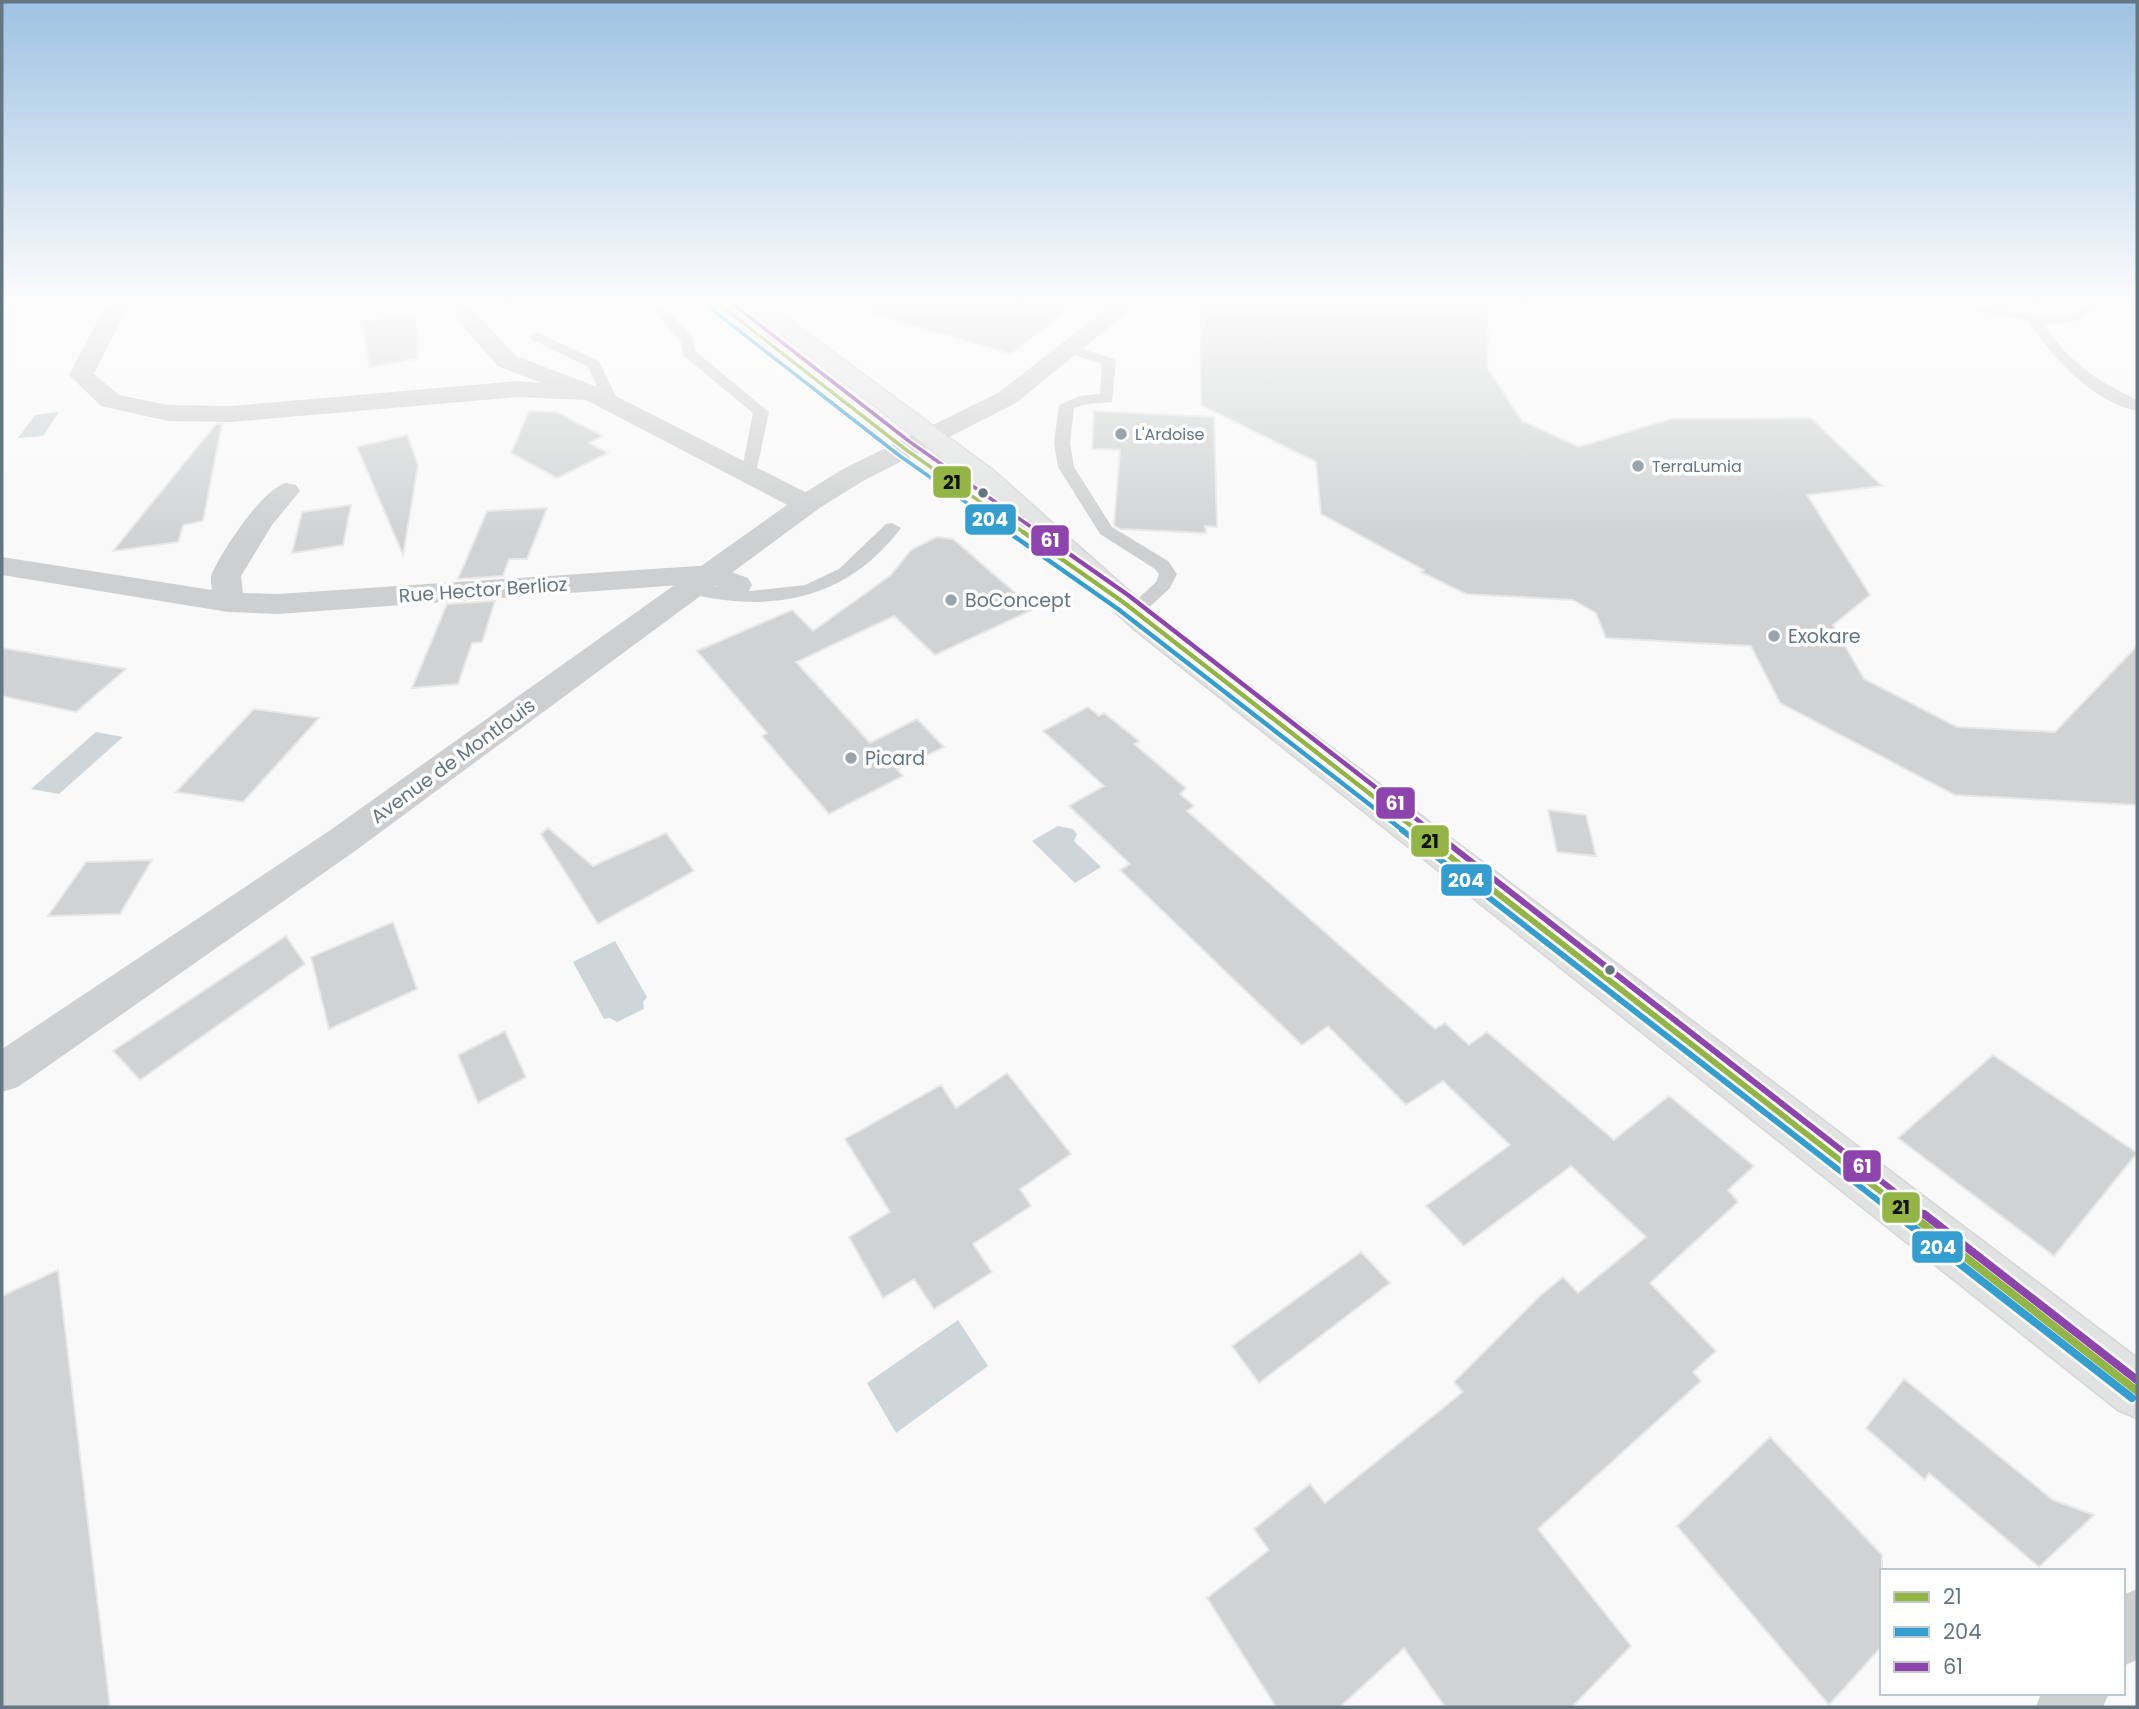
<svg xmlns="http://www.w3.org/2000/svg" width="2139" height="1709" font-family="Poppins,sans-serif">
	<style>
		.water { fill: #ced6d9 }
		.building { fill: #d0d2d3; stroke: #e8e8e8; stroke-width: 2 }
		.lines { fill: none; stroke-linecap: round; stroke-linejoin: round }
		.primary-casing { stroke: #d5d6d7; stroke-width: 3 }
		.service { fill: #cecfd0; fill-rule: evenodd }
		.minor { fill: #cecfd0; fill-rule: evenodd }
		.tertiary { fill: #cecfd0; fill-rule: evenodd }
		.primary { fill: #e1e2e2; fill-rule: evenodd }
		.bus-1-far3-casing { stroke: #fff; stroke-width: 7 }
		.bus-1-far2-casing { stroke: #fff; stroke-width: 9 }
		.bus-1-far1-casing { stroke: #fff; stroke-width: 11 }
		.bus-1-casing { stroke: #fff; stroke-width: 13 }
		.bus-2-far3-casing { stroke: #fff; stroke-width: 7 }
		.bus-2-far2-casing { stroke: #fff; stroke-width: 9 }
		.bus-2-far1-casing { stroke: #fff; stroke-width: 11 }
		.bus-2-casing { stroke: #fff; stroke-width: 13 }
		.bus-3-far3-casing { stroke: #fff; stroke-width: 7 }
		.bus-3-far2-casing { stroke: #fff; stroke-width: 9 }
		.bus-3-far1-casing { stroke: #fff; stroke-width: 11 }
		.bus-3-casing { stroke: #fff; stroke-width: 13 }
		.bus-1-far3 { stroke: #93b545; stroke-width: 3.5 }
		.bus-1-far2 { stroke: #93b545; stroke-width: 4.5 }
		.bus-1-far1 { stroke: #93b545; stroke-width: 6 }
		.bus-1 { stroke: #93b545; stroke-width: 8 }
		.bus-2-far3 { stroke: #359ed0; stroke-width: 3.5 }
		.bus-2-far2 { stroke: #359ed0; stroke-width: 4.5 }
		.bus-2-far1 { stroke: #359ed0; stroke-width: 6 }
		.bus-2 { stroke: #359ed0; stroke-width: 8 }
		.bus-3-far3 { stroke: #8e44ad; stroke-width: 3.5 }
		.bus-3-far2 { stroke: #8e44ad; stroke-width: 4.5 }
		.bus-3-far1 { stroke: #8e44ad; stroke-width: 6 }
		.bus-3 { stroke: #8e44ad; stroke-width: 8 }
		.poi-dot { fill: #99a4ac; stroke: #fff; stroke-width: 2.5 }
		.bus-dot { fill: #657683; stroke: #fff; stroke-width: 2.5 }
		.labels { text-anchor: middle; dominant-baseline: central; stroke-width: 7; stroke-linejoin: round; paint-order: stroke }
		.far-poi-label { font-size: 16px; fill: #657683; stroke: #fff; text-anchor: start }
		.street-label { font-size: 19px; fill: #657683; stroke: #fff }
		.poi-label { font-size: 19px; fill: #657683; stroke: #fff; text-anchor: start }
		.line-badge { stroke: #fff; stroke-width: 2.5 }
		.badge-label { font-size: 19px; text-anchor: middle; font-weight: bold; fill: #fff }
		.pale-badge-label { font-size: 19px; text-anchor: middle; font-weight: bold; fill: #111 }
	</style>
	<rect width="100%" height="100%" fill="#f9f9f9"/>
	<!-- water -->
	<path class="water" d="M59,412l-16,24 -25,2 17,-23z
		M96,732l27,5 -64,57 -28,-5z
		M1058,826l15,3 4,5 -3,7 27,26 -26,16 -43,-42z
		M615,941l32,56 -4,5 1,7 -27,13 -7,-4 -6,1 -31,-57z
		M958,1320l30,46 -92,67 -29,-50z"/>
	<!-- building -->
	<path class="building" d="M866,301h214l-69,53 -146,-42z
		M1200,301h289l-2,66 35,54 57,26 91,-28 141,-1 71,68 -75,9 63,100 -37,30 31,54 93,48 98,5 82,-86v159l-182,-10 -175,-92 -29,-57 -145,-8 -10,-25 -23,-13 -107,-6 -45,-22 3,-2 -103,-56 -5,-52 -115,-57z
		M416,313l1,46 -48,8 -6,-46z
		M529,411l27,1 47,24 -14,7 19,10 -51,25 -46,-25z
		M1094,411l120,6 3,110 -12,-1 1,7 -86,-4 -6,-4 6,-75 -28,-1z
		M216,424h6l-19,97 -20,4 -5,17 -65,9z
		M407,435l11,30 -15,90 -46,-108z
		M351,505l-8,40 -51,8 10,-41z
		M547,508l-20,51h-18l-6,17 -45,3 29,-68z
		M937,537l16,2 81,70 -99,46 -41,-39 -98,46 74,81 47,-24 27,28 -47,23 6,6 -74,38 -67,-78 5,-3 -70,-82 95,-41 21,21 78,-56 20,-25z
		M495,601l-13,41 -10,1 -14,41 -46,4 35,-84z
		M2,648l124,21 -50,43 -74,-16z
		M1088,707l11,9 5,-3 35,28 -5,3 52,44 -6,6 14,12 -7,5 248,218 10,-6 24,22 18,-13 127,108 55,-44 85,70 -26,24 10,12 -88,81 66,68 -23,21 8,9 -163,148 93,117 -59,61h-127l-41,-59 -64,59h-64l-69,-109 62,-48 -15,-21 56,-45 15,19 138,-111 -9,-10 87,-87 22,-18 15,16 68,-56 -75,-71 -107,80 -38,-40 84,-61 -67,-64 -37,24 -78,-79 -26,19 -182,-175 10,-6 -61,-58 35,-20 -61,-55z
		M254,709l65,9 -76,84 -67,-10z
		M1548,810l38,5 10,41 -39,-4z
		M548,828l45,38 73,-33 28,38 -96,53 -57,-90z
		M152,860l-32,54 -72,2 38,-54z
		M393,922l24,67 -88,40 -18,-72z
		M286,936l19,28 -165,116 -27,-29z
		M505,1031l21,46 -48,26 -20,-48z
		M1993,1055l144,98 -83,103 -156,-118z
		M1007,1073l64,81 -51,35 11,17 -58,38 19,28 -58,37 -20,-30 -31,19 -34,-61 41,-25 -45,-73 96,-54 15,23z
		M1361,1252l29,31 -131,100 -27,-37z
		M58,1270l52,437h-108v-411z
		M1904,1379l149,121 41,15 -55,52 -110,-94 -4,7 -59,-52z
		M1770,1437l112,118v91l-53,59 -152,-179z"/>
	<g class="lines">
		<!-- primary casing -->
		<g class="primary-casing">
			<path id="primary" d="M704,301h25l48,40 -4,5 -8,2 -8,-2z
				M739,301h25l230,170 162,144 981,743v60l-19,-8 -984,-781 -160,-146z"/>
		</g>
		<!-- service -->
		<path class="service" d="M645,301h14l34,37 2,13 74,61 -14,65h-12l-2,-3 12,-61 -70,-58 -2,-13z
			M1935,301c38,-2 105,23 136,13 7,-2 12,-7 16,-13h14c-13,22 -34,24 -58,22 28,41 51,56 94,77v11c-47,-11 -83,-52 -109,-90l-86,-16z
			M536,332l63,29 20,42 -3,3h-10l-18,-39 -57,-28 -2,-3z
			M1070,345l44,14 2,3 -4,40 -26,2 -12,4 -4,35 4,24 38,60 56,34 9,13 -7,14 -30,28 -7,2 -9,-6 32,-30 3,-8 -4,-5 -55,-35 -42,-67 -4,-24 5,-38 21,-9 20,-2 2,-30 -37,-12v-6z
			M892,523l9,5c-54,72 -131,86 -215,65l-3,-4 9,-6 58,8 55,-6 34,-16 47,-45z"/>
		<!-- minor -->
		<path class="minor" d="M108,301h22l-36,73 25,21 49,10 64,1 286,-25 23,2 -43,-17 -34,-38 -18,-27h22l12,17 36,38 84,32 217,110 4,6 -4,6 -10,3 -10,-3 -211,-110 -68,-3 -286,25 -64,-1 -67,-15 -32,-31z
			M286,483l10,2 4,6 -28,34 -31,51 2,17 35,1 434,-29 36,13 4,7 -4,7 -11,2 -29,-11 -430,31 -50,-2 -226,-37v-18l210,33c-1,-6 -2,-12 0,-17 11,-23 50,-84 74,-90z
			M2137,1589v71l-14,6v-71z
			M2041,1693h68l-6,14h-67z"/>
		<!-- tertiary -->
		<path class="tertiary" d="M1116,301h25l-125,102 -153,78 -42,26 -466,344 -337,236 -16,5v-43l327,-218 472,-336 42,-26 155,-76z"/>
		<!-- primary -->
		<use href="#primary" class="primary"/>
		<!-- bus-1-far3 casing -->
		<g class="bus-1-far3-casing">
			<path id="bus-1-far3" d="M715,301l190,148 121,85"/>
		</g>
		<!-- bus-1-far2 casing -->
		<g class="bus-1-far2-casing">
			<path id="bus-1-far2" d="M1023,532l100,70 296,230"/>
		</g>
		<!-- bus-1-far1 casing -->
		<g class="bus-1-far1-casing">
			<path id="bus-1-far1" d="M1416,830l496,386"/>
		</g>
		<!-- bus-1 casing -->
		<g class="bus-1-casing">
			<path id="bus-1" d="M1910,1214l227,177"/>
		</g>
		<!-- bus-2-far3 casing -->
		<g class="bus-2-far3-casing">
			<path id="bus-2-far3" d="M710,308l190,148 111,78"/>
		</g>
		<!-- bus-2-far2 casing -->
		<g class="bus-2-far2-casing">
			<path id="bus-2-far2" d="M1008,532l110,77 287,223"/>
		</g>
		<!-- bus-2-far1 casing -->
		<g class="bus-2-far1-casing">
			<path id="bus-2-far1" d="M1402,830l496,386"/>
		</g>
		<!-- bus-2 casing -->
		<g class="bus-2-casing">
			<path id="bus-2" d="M1896,1214l236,184"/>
		</g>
		<!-- bus-3-far3 casing -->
		<g class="bus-3-far3-casing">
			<path id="bus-3-far3" d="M729,301l181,141 131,92"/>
		</g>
		<!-- bus-3-far2 casing -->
		<g class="bus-3-far2-casing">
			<path id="bus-3-far2" d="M1038,532l90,63 305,237"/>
		</g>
		<!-- bus-3-far1 casing -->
		<g class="bus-3-far1-casing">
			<path id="bus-3-far1" d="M1431,830l495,386"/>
		</g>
		<!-- bus-3 casing -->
		<g class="bus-3-casing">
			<path id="bus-3" d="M1924,1214l213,166"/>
		</g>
		<!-- bus-1-far3 -->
		<use href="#bus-1-far3" class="bus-1-far3"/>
		<!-- bus-1-far2 -->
		<use href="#bus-1-far2" class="bus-1-far2"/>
		<!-- bus-1-far1 -->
		<use href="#bus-1-far1" class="bus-1-far1"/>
		<!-- bus-1 -->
		<use href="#bus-1" class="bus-1"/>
		<!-- bus-2-far3 -->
		<use href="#bus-2-far3" class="bus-2-far3"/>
		<!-- bus-2-far2 -->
		<use href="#bus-2-far2" class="bus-2-far2"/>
		<!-- bus-2-far1 -->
		<use href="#bus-2-far1" class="bus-2-far1"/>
		<!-- bus-2 -->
		<use href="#bus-2" class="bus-2"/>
		<!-- bus-3-far3 -->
		<use href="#bus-3-far3" class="bus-3-far3"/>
		<!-- bus-3-far2 -->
		<use href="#bus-3-far2" class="bus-3-far2"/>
		<!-- bus-3-far1 -->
		<use href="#bus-3-far1" class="bus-3-far1"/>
		<!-- bus-3 -->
		<use href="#bus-3" class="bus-3"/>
	</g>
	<!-- sky -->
	<linearGradient id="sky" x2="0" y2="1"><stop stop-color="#9dc2e2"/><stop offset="0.56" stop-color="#fcfcfc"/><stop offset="1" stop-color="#fcfcfc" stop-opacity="0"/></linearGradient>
	<rect width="2139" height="540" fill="url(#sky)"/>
	<!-- markers -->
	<g class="poi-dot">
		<circle cx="1121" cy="434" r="7"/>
		<circle cx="1638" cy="466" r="7"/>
		<circle cx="951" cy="600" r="7"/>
		<circle cx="1774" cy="636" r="7"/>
		<circle cx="851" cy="758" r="7"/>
	</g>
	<g class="bus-dot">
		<circle cx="983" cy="493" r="6"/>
		<circle cx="1610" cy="970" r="6"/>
	</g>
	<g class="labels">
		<!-- far-poi labels -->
		<g class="far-poi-label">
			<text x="1135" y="434">L'Ardoise</text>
			<text x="1652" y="466">TerraLumia</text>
		</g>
		<!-- street labels -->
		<g class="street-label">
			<text transform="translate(483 590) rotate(-4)">Rue Hector Berlioz</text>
			<text transform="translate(453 761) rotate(-36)">Avenue de Montlouis</text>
		</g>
		<!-- poi labels -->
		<g class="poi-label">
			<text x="965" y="600">BoConcept</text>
			<text x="1788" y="636">Exokare</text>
			<text x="865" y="758">Picard</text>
		</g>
	</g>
	<g class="line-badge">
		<rect x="932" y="465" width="40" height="34" rx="7" fill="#93b545"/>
		<rect x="964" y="503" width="53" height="33" rx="7" fill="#359ed0"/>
		<rect x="1030" y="524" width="40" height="33" rx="7" fill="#8e44ad"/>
		<rect x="1375" y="786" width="41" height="34" rx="7" fill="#8e44ad"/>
		<rect x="1410" y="824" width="40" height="34" rx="7" fill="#93b545"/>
		<rect x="1440" y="863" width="53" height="34" rx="7" fill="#359ed0"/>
		<rect x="1842" y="1149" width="40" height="34" rx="7" fill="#8e44ad"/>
		<rect x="1881" y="1191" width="40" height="33" rx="7" fill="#93b545"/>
		<rect x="1911" y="1230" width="53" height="34" rx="7" fill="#359ed0"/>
	</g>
	<g class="badge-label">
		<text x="990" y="526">204</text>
		<text x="1050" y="547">61</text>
		<text x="1395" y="810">61</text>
		<text x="1466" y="887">204</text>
		<text x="1862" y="1173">61</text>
		<text x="1938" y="1254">204</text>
	</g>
	<g class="pale-badge-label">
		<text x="952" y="489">21</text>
		<text x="1430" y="848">21</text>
		<text x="1901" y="1214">21</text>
	</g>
	<!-- border -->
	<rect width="2139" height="1709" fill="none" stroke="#657683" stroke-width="7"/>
	<!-- legend -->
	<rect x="1880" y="1569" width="245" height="126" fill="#ffffff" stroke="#c1c8cd" stroke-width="2"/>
	<rect x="1894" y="1592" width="35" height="10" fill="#93b545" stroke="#c1c8cd" stroke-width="2"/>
	<text x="1943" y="1604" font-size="21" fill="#657683">21</text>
	<rect x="1894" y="1627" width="35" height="10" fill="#359ed0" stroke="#c1c8cd" stroke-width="2"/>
	<text x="1943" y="1639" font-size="21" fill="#657683">204</text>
	<rect x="1894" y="1662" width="35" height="10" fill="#8e44ad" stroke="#c1c8cd" stroke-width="2"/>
	<text x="1943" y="1674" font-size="21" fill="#657683">61</text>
</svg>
